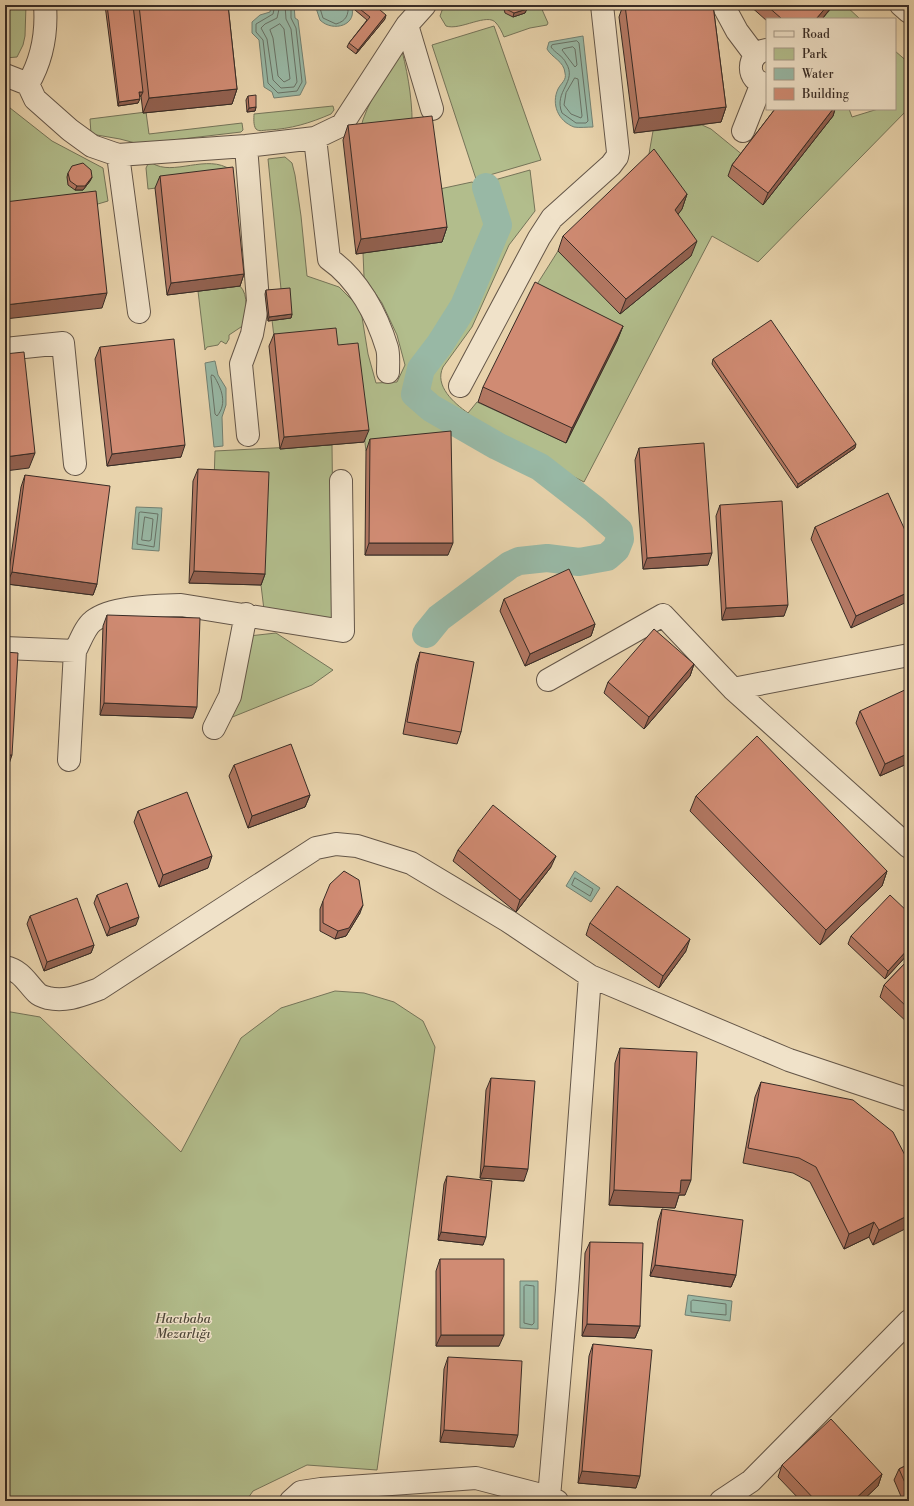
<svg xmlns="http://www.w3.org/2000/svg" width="914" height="1506" font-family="'Libre Bodoni',serif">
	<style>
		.green { fill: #b2bd8c; stroke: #757459 }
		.water { fill: #98b8a5; stroke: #728072 }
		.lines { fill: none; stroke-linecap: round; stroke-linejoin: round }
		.shore { stroke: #687266; stroke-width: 1 }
		.canal { stroke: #98b8a5; stroke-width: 28 }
		.minor-casing { stroke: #645648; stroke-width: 24 }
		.minor { stroke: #f0e2c9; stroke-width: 22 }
		.wall { fill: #b37863; stroke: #382c26 }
		.shaded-wall { fill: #926150; stroke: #382c26 }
		.building { fill: #d08b73; stroke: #382c26 }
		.labels { text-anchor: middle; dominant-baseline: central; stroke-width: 3; stroke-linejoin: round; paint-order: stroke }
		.park-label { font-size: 13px; font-style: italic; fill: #50493a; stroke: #f0e2c9 }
	</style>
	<rect width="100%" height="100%" fill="#e8d3ac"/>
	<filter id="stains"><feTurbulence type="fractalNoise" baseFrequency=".005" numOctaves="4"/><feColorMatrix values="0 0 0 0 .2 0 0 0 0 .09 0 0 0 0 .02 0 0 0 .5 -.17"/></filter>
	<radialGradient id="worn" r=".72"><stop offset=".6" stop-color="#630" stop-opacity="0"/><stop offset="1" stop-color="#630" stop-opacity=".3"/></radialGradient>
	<!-- green -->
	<path class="green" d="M12,5h14l-1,31 -2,9 -6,12 -12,1v-35z
		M444,5h96l8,18 -1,2 -17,3 -26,9c-2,-5 -5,-11 -8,-14 -8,-11 -36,8 -50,3l-6,-10z
		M825,5h20l15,14h-38l8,-9z
		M494,26l47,134 -65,19 -44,-134z
		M402,51c7,28 11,54 10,82l-52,-3c7,-29 26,-54 42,-79z
		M895,51l14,12v45l-151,154 -46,-26 -128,246 -143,-73 -12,-8 -9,-9 5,-21 41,-53 36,-93 -11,-44 39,-11 5,41 -26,34 -37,82 -29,40c-9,19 11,36 25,46l9,-11 89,41 -37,-146 29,-46 91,-97 4,-23 49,-6 9,4 33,27 80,-47h25l3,8 26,-8h17z
		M5,104l47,37 51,27 5,33 -17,5 -86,10z
		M333,106l1,4 -3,4c-21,9 -40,15 -63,16 -4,0 -9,2 -12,-1 -3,-4 -2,-11 -2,-15z
		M146,112l3,22 93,-11 1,7 -2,2 -102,12 -19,-5 -29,-5 -1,-15z
		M285,157l7,6 3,12 6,41 6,60 32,11 18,18 5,12 6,37 8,29 21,-1 8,-17 -8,-30 -15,-32 -18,-26 -1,-25 72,-62 37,-8 6,3 3,5 9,25 -1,11 -44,100 -26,30 -8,34 2,8 36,30 -2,15 -81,8 -12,-96 -20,1 -2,-17 -57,6 -3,-25 12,-1 -16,-160z
		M152,163c21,14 55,-10 79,7l-2,9 -81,10 -2,-21 2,-4z
		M240,286c9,9 6,28 4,39l-15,10v4l-3,5 -5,-3 -3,4 -11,2 -2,3 -7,-59z
		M332,445l2,175 -70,-10 -3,-25 3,-101 -50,-2 1,-31z
		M276,633l57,37 -21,15 -87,35 24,-84z
		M335,991l29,2 30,9 29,19 12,26 -58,423 -70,-5 -54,26 -7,10h-241v-490l35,6 141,135 60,-114 40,-30z"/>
	<!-- water -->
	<path class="water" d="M271,5h23l1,13 3,2 1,8 7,55 -6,12 -26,3 -2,-6 -8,-5 -5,-47 -7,-7v-11l8,-7 10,-3z
		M315,5h36c8,20 -18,28 -31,15z
		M583,36l10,91c-6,0 -14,1 -19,0 -16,-6 -23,-23 -16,-38 3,-6 9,-9 7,-16 -1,-12 -13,-15 -18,-24l2,-7z
		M215,361l3,14 8,13v17l-4,12 1,29 -9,1 -9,-84z
		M136,507l26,1 -3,43 -27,-2z
		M575,871l25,17 -9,14 -25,-16z
		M520,1281h18v48l-18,-1z
		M688,1295l44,6 -2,20 -45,-6z"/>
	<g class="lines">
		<!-- shore -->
		<path class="shore" d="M275,5l-2,9 -17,10v8l7,8 5,43 10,10 19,-2 5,-9 -6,-54 -5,-10v-13
			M280,5l-3,13 -12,6 -4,4 6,11 6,41 8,8 13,-1 3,-5 -6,-53 -5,-10 -1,-14
			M319,5l4,13 13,6c10,-3 13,-9 12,-19
			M280,24l4,5 6,50 -6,3 -6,-6 -5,-38 -3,-8z
			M577,41l2,2 9,78 -2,2h-10l-14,-10c-9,-22 16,-31 4,-50 -3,-7 -11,-10 -15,-16l1,-2z
			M573,47l2,2 2,16 -2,2 -13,-17 1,-1z
			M575,78l3,1 4,37 -1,2 -10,-4 -7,-9 2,-12z
			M212,375l2,1c7,12 14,27 3,40l-2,-2 -4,-37z
			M141,512l17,2 -4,33 -17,-3 2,-31z
			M145,517l8,2 -2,21 -2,1 -7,-1z
			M575,878l18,11 -3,7 -18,-11z
			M526,1285l8,1v37l-2,2 -8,-2v-36z
			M693,1300l33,4v11l-35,-3v-10z"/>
		<!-- canal -->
		<path class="canal" d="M426,634l13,-16 71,-53 9,-4 28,-3 32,4 28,-5 9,-8 4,-10 -1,-8 -25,-22 -54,-42 -43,-21 -66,-38 -16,-14 6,-25 19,-25 24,-38 34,-81 -12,-38"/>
		<!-- minor casing -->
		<g class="minor-casing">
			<path id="minor" d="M723,5l14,26 18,24
				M901,5l8,7
				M407,25l25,84
				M767,50c-21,2 -22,33 0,34
				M5,75l23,9 7,15 35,31 22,16 26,9 128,-9 69,-8 27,-13 65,-100 18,-20
				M28,84c14,-24 19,-52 17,-79
				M743,131l19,-48
				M315,138l14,121c29,20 48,56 58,89 2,7 1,16 1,24
				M246,146l12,155 -6,33 -11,30 7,71
				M118,155l21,157
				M5,349l58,-6 12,121
				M460,386l79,-148 13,-20 59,-53 6,-8 1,-5 -16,-147
				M5,648l70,3c5,-9 10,-24 18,-30 19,-15 63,-15 88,-16l162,26 -2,-150
				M548,680l115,-65 70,74 176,158
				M733,689l176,-34
				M214,728l16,-32 16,-82
				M69,760l6,-109
				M5,967c17,4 21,15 32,26 3,3 7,4 11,5 19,4 34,-3 51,-9l217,-141 20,-4 21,2 54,17 97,58 82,55 199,84 120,40
				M549,1497l18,-207 23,-314
				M291,1501l10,-9 20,-3 155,-11 73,19 8,4
				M721,1501l30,-20 158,-160"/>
		</g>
		<!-- minor -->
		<use href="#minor" class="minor"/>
	</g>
	<!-- wall -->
	<path class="wall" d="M105,5h123l9,84 -5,15 -89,9 -2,-17h-1l-2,7 -20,3z
		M503,5h25l-3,8 -12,4 -8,-4z
		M623,5h90l13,102 -5,15 -87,11 -15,-116z
		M749,5h83l-2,4 -8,10h-55v2z
		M356,6l29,13 -29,35 -9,-7 2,-4 18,-23 -12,-10z
		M248,96l8,11 -1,4 -8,1 -1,-12z
		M775,109h60l-2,7 -70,89 -35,-29 4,-11z
		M348,125l99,102 -5,15 -86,12 -13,-114z
		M68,173l24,4 -2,4 -7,9h-8l-7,-5 -1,-8z
		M160,176l84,98 -4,12 -73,9 -12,-107z
		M687,194l-5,15 -4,5 13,42 -71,58 -62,-63 5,-15z
		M266,290l26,24 -1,4 -23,3 -3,-27z
		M623,326l-6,15 -51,102 -88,-41 5,-15z
		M274,334l64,11 26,97 -84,7 -11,-103z
		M100,347l81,110 -74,9 -12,-107z
		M713,359l142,89 -58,40 -85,-124z
		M370,439l78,116h-83l1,-104z
		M639,448l69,117 -65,4 -8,-109z
		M198,469l67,105 -4,11 -72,-2 4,-102z
		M25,475l72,109 -4,11 -86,-11 14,-97z
		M720,505l64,111 -62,4 -6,-104z
		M815,527l94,12 -58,89 -40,-89z
		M504,599l91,25 -4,12 -66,30 -25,-55z
		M107,615l86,103 -93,-3 3,-89z
		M420,652l41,80 -4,12 -54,-10 13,-70z
		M694,664l-4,12 -46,53 -40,-36 4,-11z
		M860,711l49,52 -29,13 -24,-53z
		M234,765l76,30 -5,12 -57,21 -19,-52z
		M696,796l191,75 -5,15 -62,59 -130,-134z
		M138,811l70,57 -49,19 -25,-65z
		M458,850l93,17 -35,45 -63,-51z
		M97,895l39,30 -29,11 -13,-33z
		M323,901l37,12 -14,23 -11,3 -15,-8v-22z
		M909,913v40l-24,26 -37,-35 3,-8z
		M30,916l64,29 -3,8 -47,18 -17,-47z
		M590,923l96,28 -27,37 -73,-53z
		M909,959v65l-29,-27 4,-12z
		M620,1048l65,147h-6l-4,13 -66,-3 6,-142z
		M491,1078l33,103 -44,-3 6,-88z
		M761,1082l148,81 -36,82 -4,-8 -25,12 -34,-67 -17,-9 -50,-10 12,-66z
		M447,1176l36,69 -45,-5 6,-56z
		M662,1209l74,66 -5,12 -81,-11 8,-55z
		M590,1242l50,84 -5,12 -53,-2 3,-83z
		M440,1259l59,87h-63v-75z
		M593,1344l43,144 -58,-5 11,-127z
		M448,1357l66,90 -74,-5 4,-73z
		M909,1464v37h-6l-9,-21 5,-11z
		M782,1465l100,9 -4,12 -16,15h-61l-23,-24z"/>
	<!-- shaded-wall -->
	<path class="shaded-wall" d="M828,5h4l-2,4 -8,10h-6z
		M527,9l-2,4 -12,4 1,-4z
		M386,15l-1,4 -29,35 2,-4z
		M237,89l-5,15 -89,9 6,-15z
		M139,92h4l-2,4h-3z
		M140,99l-2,4 -20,3 1,-4z
		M256,107l-1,4 -8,1 2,-4z
		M726,107l-5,15 -87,11 5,-15z
		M833,109h2l-2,7 -70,89 5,-12z
		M92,177l-2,4 -7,9h-8l2,-4z
		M687,194l-5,15 -12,16 5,-15z
		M447,227l-5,15 -86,12 5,-15z
		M697,241l-6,15 -71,58 6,-15z
		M244,274l-4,12 -73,9 4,-12z
		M107,293l-5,15 -97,11v-14z
		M292,314l-1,4 -23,3 1,-4z
		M623,326l-6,15 -51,102 6,-15z
		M369,430l-5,12 -84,7 4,-12z
		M856,444l-1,4 -58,40 1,-4z
		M185,445l-4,12 -74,9 5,-12z
		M35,453l-6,15 -24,3v-14z
		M369,543h84l-5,12h-83z
		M712,553l-4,12 -65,4 4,-11z
		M194,571l71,3 -4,11 -72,-2z
		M12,572l85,12 -4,11 -86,-11z
		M909,592v9l-58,27 5,-12z
		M788,605l-4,11 -62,4 4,-12z
		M595,624l-4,12 -66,30 5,-12z
		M694,664l-4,12 -46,53 5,-12z
		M104,703l93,4 -4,11 -93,-3z
		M909,753v10l-29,13 5,-12z
		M5,755h7l-4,12h-3z
		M310,795l-5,12 -57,21 4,-12z
		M212,856l-4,12 -49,19 4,-12z
		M556,856l-5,11 -35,45 4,-12z
		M887,871l-5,15 -62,59 6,-15z
		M363,905l-3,8 -14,23 -11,3 3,-8z
		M139,917l-3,8 -29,11 3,-8z
		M690,939l-4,12 -27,37 4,-12z
		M94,945l-3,8 -47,18 3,-9z
		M909,948v5l-24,26 3,-8z
		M484,1166l44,3 -4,12 -44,-3z
		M681,1180h10l-6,15h-6l-4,13 -66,-3 5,-15z
		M909,1215v12l-36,18 6,-15z
		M874,1222l-5,15 -25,12 5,-15z
		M441,1232l45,5 -3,8 -45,-5z
		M655,1265l81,10 -5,12 -81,-11z
		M587,1324l53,2 -5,12 -53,-2z
		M441,1335h63l-5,11h-63z
		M444,1430l74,5 -4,12 -74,-5z
		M582,1471l58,5 -4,12 -58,-5z
		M882,1474l-4,12 -16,15h-9z"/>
	<!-- building -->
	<path class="building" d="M107,5h26l10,87h-4l1,7 -21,3z
		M139,5h89l9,84 -88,9z
		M357,5h17l12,10 -28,35 -9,-7 21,-26 -14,-11z
		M505,5h23l-1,4 -13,4 -8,-4z
		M625,5h88l13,102 -87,11z
		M766,5h62l-12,14h-34z
		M256,95v12l-7,1 -1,-12z
		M775,109h58l-65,84 -36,-28z
		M432,116l15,111 -86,12 -13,-114z
		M654,149l33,45 -12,16 22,31 -71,58 -63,-63z
		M83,163l8,7 1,7 -7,9h-8l-7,-5 -2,-8 4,-7z
		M233,167l11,107 -73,9 -11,-107z
		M96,191l11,102 -102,12v-103z
		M535,282l88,44 -51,102 -89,-41z
		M290,288l2,26 -23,3 -3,-27z
		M771,320l85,124 -58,40 -85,-125z
		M336,328l2,17 20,-2 11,87 -85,7 -10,-103z
		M174,339l11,106 -73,9 -12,-107z
		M24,352l11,101 -30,4v-103z
		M451,431l2,112h-84l1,-104z
		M704,443l8,110 -65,5 -8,-110z
		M198,469l71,3 -4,102 -71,-3z
		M25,475l85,11 -13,98 -85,-12z
		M888,493l21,46v53l-53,24 -41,-89z
		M782,501l6,104 -62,3 -6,-103z
		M569,569l26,55 -65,30 -26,-55z
		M107,615l93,3 -3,89 -93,-4z
		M654,629l40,35 -45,53 -41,-35z
		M5,652l13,1 -6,102h-7z
		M420,652l54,10 -13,70 -54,-10z
		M909,688v65l-24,11 -25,-53z
		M757,736l130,135 -61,59 -130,-134z
		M291,744l19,51 -58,21 -18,-51z
		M187,792l25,64 -49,19 -25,-64z
		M493,805l63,51 -36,44 -62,-50z
		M344,871l15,9 4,25 -14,23 -11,3 -15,-8v-22l7,-17z
		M127,883l12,34 -29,11 -13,-33z
		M617,886l73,53 -27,37 -73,-53z
		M890,895l19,18v35l-21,23 -37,-35z
		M77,898l17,47 -47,17 -17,-46z
		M909,959v50l-25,-24z
		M620,1048l77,4 -6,128h-10l-1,13 -66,-3z
		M491,1078l44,3 -7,88 -44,-3z
		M761,1082l92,18 40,32 16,31v52l-30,15 -5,-8 -25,12 -33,-67 -17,-9 -51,-10z
		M447,1176l45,5 -6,56 -45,-5z
		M662,1209l81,11 -7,55 -81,-10z
		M590,1242l53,1 -3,83 -53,-2z
		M440,1259h64v76h-63z
		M593,1344l59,6 -12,126 -58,-5z
		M448,1357l74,4 -4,74 -74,-5z
		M831,1419l51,55 -29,27h-37l-34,-36z
		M909,1464v28l-10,-23z"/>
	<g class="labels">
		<!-- park labels -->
		<g class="park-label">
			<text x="183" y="1319">Hacıbaba<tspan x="183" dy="15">Mezarlığı</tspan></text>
		</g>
	</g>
	<!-- margin -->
	<rect width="914" height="1506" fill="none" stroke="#e8d3ac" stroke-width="20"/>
	<rect x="6" y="6" width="902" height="1494" fill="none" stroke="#382c26" stroke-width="2"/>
	<rect x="10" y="10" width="894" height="1486" fill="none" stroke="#382c26"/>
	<!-- legend -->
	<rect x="766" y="18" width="130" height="92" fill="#f0e2c9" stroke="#a69988"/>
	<rect x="774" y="31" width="20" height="6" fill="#f0e2c9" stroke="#a69988"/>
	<text x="802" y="38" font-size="12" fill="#382c26">Road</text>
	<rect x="774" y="48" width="20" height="12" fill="#b2bd8c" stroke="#a69988"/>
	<text x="802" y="58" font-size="12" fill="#382c26">Park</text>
	<rect x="774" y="68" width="20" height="12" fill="#98b8a5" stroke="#a69988"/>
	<text x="802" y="78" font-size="12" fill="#382c26">Water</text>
	<rect x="774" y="88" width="20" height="12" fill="#d08b73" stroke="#a69988"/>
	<text x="802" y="98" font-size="12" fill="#382c26">Building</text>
	<rect width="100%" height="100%" filter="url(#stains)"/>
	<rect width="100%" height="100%" fill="url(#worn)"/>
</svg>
